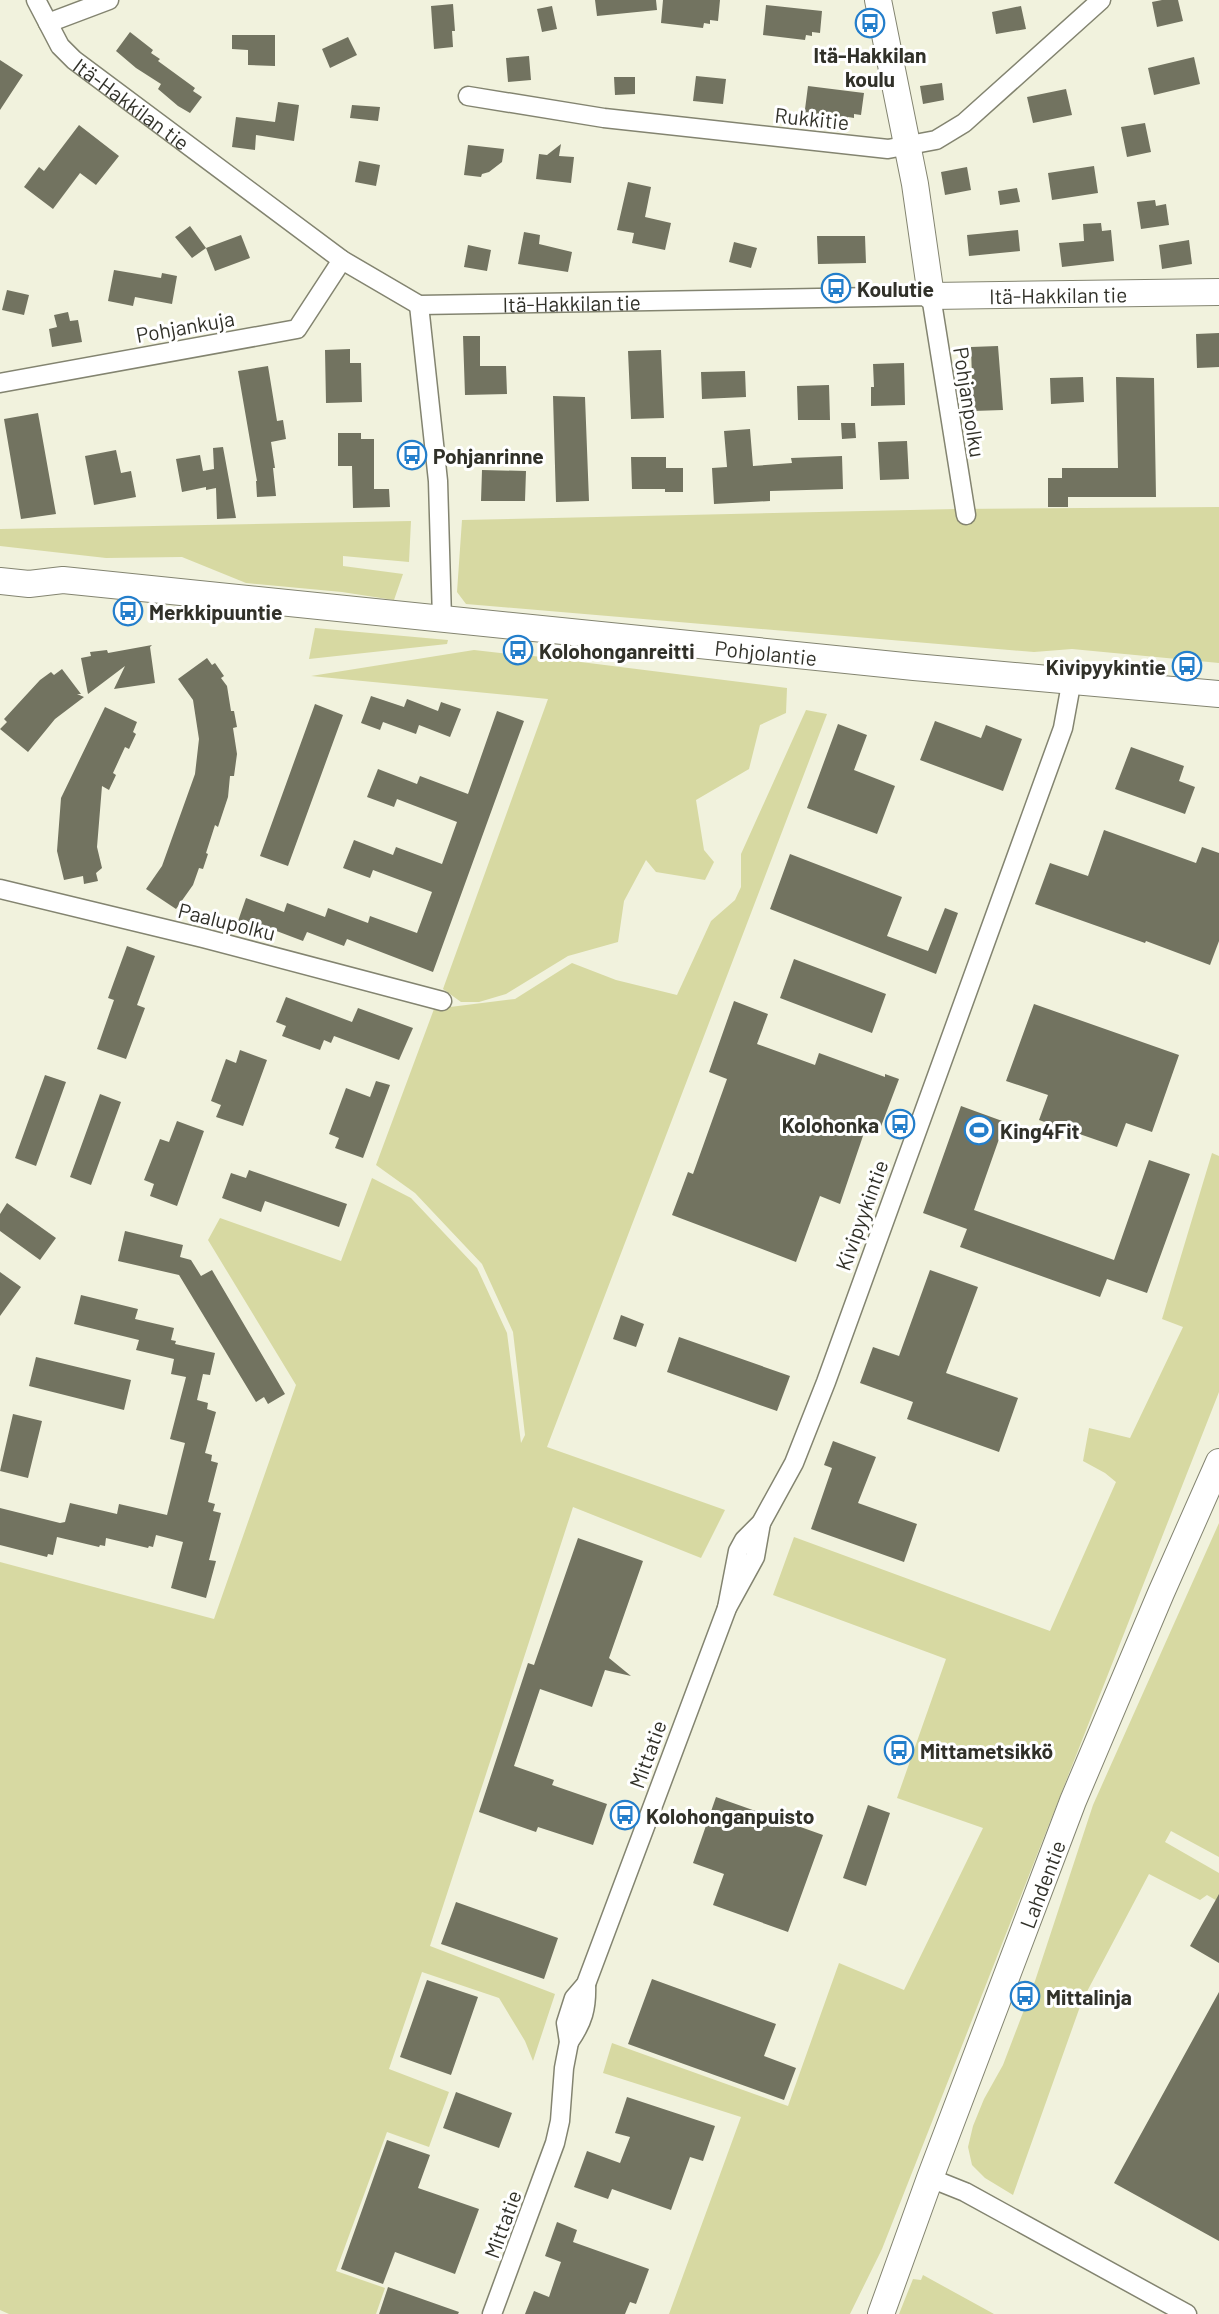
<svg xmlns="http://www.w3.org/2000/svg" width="1219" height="2314" font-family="Barlow,sans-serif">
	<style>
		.green { fill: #d7d9a2 }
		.building { fill: #727360 }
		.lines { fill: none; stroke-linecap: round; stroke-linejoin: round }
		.street-casing { stroke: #838470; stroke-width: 21 }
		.secondary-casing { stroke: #838470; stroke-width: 28 }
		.street { stroke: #fff; stroke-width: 18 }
		.secondary { stroke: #fff; stroke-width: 26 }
		.labels { text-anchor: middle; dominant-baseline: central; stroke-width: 6; stroke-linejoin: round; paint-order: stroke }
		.poi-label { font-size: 21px; font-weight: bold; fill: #313129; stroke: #fff; text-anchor: start }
		.street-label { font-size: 21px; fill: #313129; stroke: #fff }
	</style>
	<rect width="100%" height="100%" fill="#f1f2dd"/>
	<!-- green -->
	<path class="green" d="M1219,507v156l-147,-14 -38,3 -568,-48 -9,-12 5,-72 494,-11z
		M411,521l-2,41 -66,-6v10l60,8 -9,26 -52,-8 -96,-9 -64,-26 -76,1 -106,-12v-17z
		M315,628l133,12 -1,4 -138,15z
		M474,650l35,4v6l15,2 1,-7 262,33 -1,25 -26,12 -11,44 -53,31 8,50 10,12 -9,18 -49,-8 -10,-12 -22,41 -6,41 -50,14 -62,38 -27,8h-18l-18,-13 105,-290 -237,-23z
		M806,710l21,4 -280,733 178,63 -24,48 -128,-51 -143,439 125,48 -22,67 -8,-20 -26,-43 -77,-26 -33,97 60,23 -20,55 -42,-15 -51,139 49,17 -9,26h-367l-9,-4v-748l214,57 82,-234 -88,-145 12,-22 121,43 31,-83 39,20 66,70 30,65 14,110 4,-8 -12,-103 -31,-68 -67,-71 -39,-28 58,-156 81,-10 57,-36 44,17 61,15 34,-74 24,-21 6,-13v-33z
		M1212,1153l7,3v236l-337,857 -32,65h-181l72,-197 -138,-44 9,-30 176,63 51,-143 65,27 79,-162 -86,-30 49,-139 -173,-64 21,-58 256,94 66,-149 -11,-9 -22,-12 6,-33 41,10 53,-111 -21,-8z
		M1219,1523v334l-48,-26 -6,11 54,31v29l-12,-7 -7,5 -51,-26 -67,127 -69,194 -28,-17 -13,-13 -4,-18 5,-21 11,-27 19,-34 32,-84 58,-176z
		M923,2275l71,39h-95l14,-35 8,1z"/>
	<!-- building -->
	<path class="building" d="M595,0h61l1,10 -60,6z
		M663,0h57l-2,21 -8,-1v4l-6,-1 -1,5 -42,-5z
		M1162,0h16l5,21 -26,6 -5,-25z
		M453,4l2,27h-3l1,16 -19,2 -3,-43z
		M766,5l56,6 -2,22 -8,-1v4l-6,-1 -1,5 -42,-5z
		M552,6l5,23 -15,3 -5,-23z
		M1021,6l5,23 -30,5 -4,-22z
		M130,32l23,18 -2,3 9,6 -2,2 37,27 -2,3 9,6 -12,16 -12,-7 -20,-17 3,-5 -25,-16 -20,-17z
		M232,35h43v31l-27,-1v-15l-16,-1z
		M348,37l9,18 -27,13 -8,-19z
		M529,56l2,24 -23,2 -2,-24z
		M1194,57l6,27 -46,11 -6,-27z
		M0,60l23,15 -23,35z
		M696,76l30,3 -3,25 -30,-3z
		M614,77h21v17l-20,1z
		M942,83l2,17 -21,4 -3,-18z
		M808,86l56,7 -3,22 -7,-1v4l-6,-1 -1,4 -43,-4z
		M1066,89l6,26 -39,8 -6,-26z
		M278,102l21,3 -5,36 -38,-6 -1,15 -23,-3 4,-30 39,5z
		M352,105l28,2 -2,14 -28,-3z
		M1145,123l6,29 -24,5 -6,-30z
		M79,125l40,31 -23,29 -16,-12 -27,36 -29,-22 15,-20 5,4z
		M561,144l-2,12 15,1 -3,26 -35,-4 3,-25 8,1z
		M468,145l36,4 -2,13 -13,10 -7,2 -1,3 -17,-2z
		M359,161l21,4 -4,21 -21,-4z
		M1094,166l4,27 -46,7 -4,-27z
		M967,167l4,23 -26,5 -4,-23z
		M628,182l23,5 -6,30 26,6 -6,27 -33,-7 2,-10 -17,-3z
		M1017,188l3,14 -20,3 -2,-14z
		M1155,200l1,6 10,-2 3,21 -28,4 -4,-27z
		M1101,223l1,8 9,-1 3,31 -52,6 -3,-24 25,-2 -1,-17z
		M190,226l16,22 -14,10 -17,-21z
		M1018,230l2,21 -51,5 -2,-21z
		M524,232l16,3 -1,9 33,8 -4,20 -50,-8z
		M241,235l9,23 -35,13 -9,-23z
		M817,236h48l1,27 -48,1z
		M1189,240l3,24 -30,5 -3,-24z
		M734,242l23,6 -6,20 -22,-6z
		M468,245l23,5 -4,21 -23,-4z
		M114,270l47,8 1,-5 15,3 -5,28 -37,-7 -2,9 -25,-5z
		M7,290l22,5 -5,20 -22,-5z
		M68,312l2,9 8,-1 4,22 -30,5 -3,-18 8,-2 -3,-12z
		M1219,333v34l-22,1 -1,-34z
		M463,336h17v30h26l1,28 -42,1z
		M998,346l5,64 -30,1 -2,-64z
		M350,349v14h11l1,39 -36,1 -1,-53z
		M661,350l3,68 -33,1 -3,-68z
		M904,363l1,42 -34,1v-19h3l-1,-23z
		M268,366l9,55 6,-1 3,19 -15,3 4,26h-2l3,28 -19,1 -1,-16h1l-19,-110z
		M745,371l1,26 -44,2 -1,-27z
		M1083,377l1,25 -33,2 -1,-26z
		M1116,377l38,1 2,119h-88v10h-20v-29h14v-10h56z
		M829,385l1,35h-32l-1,-34z
		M553,396l32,1 4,104 -33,1z
		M38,413l18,101 -35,5 -17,-100z
		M841,423h14l1,15 -14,1z
		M750,429l3,37 39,-3 -1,-5 51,-2 1,33 -73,2v10l-56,3 -2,-36 15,-1 -3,-36z
		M338,433h23v6h13v50h15l1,18 -37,1 -1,-42h-14z
		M907,441l2,38 -29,1 -2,-38z
		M223,447l13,71 -19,1 -1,-31 -10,2v-3l-24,5 -6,-33 24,-4 3,16 11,-2 -1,-21z
		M116,450l5,23 10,-2 5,26 -42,8 -9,-49z
		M631,457h35v11h17v24h-18v-3h-33z
		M482,470l44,1 -1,30h-44z
		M152,645l-2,2 5,36 -41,6 11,-23 -37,28 -7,-36 10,-2 -1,-4 17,-2 1,3z
		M207,658l5,7 3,-2 9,13 -3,2 6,8 4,25h3l3,16 -4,1 4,26 -3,22h-4l-2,21 -10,30 -3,-2 -9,28 2,1 -5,15 -4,-1 -6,17 -17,24 -30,-20 16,-23 33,-92 4,-35 -6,-39 -15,-21z
		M62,669l19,25h-4l7,3 -29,22 -27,33 -28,-23 7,-7 -3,-3 36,-39 11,-8 3,3z
		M371,696l33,11 3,-8 31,12 3,-9 20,7 -11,28 -31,-12 -3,9 -33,-12 -3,8 -19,-7z
		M315,704l28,11 -55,151 -28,-10z
		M105,707l32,15 -4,10 3,2 -7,15 -4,-2 -12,26 3,2 -7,15 -7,-4 -5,61 5,21 -6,5 2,8 -14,3 -1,-8 -19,4 -7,-29 4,-53z
		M497,711l27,10 -91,251 -86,-33 -3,7 -37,-14 -4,9 -45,-17 -1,3 -19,-6 8,-23 38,14 3,-9 38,14 3,-9 40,15 2,-7 47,17 15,-41 -59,-22 -3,8 -27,-10 11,-28 39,15 3,-8 46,17 15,-42 -60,-23 -3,8 -27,-10 11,-28 39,15 3,-8 48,18z
		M935,721l46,17 5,-13 36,14 -19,52 -83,-31z
		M838,724l29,11 -13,35 41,16 -18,48 -70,-26z
		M1131,747l53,19 -5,15 16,6 -10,27 -70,-25z
		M1104,830l92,33 6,-16 17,6v88l-9,24 -64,-24 -1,2 -110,-39 15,-41 38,13z
		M790,854l112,43 -15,39 41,15 17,-43 13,5 -22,61 -166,-65z
		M127,946l28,10 -18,49 8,3 -19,51 -29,-10 17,-49 -6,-2z
		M794,959l92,35 -14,39 -92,-35z
		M286,997l66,25 6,-14 55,20 -14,32 -65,-24 -3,7 -7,-3 -4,10 -38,-14 4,-10 -10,-4z
		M734,1001l34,13 -11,30 58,21 4,-12 66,24v-3l14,5 -19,50 -13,-5 -27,80 -20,-8 -24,66 -124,-47 16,-43 5,2 34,-95 -18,-7z
		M1034,1004l145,51 -27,77 -26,-9 -9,24 -78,-27 9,-25 -42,-14z
		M240,1050l27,10 -24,66 -27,-9 5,-12 -10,-4 15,-42 10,4z
		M45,1075l21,7 -30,84 -21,-8z
		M376,1081l14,4 -27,73 -28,-10 4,-10 -10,-4 17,-46 24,9z
		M100,1094l21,8 -30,83 -21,-8z
		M961,1106l44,16 -31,88 140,50 35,-100 41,14 -43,119 -40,-14 -7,18 -140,-50 7,-18 -44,-16z
		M177,1121l27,10 -27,75 -27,-10 4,-12 -10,-4 16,-41 9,3z
		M249,1170l98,34 -8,23 -74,-26 -4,11 -39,-14 9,-25 15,5z
		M7,1203l49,35 -16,22 -40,-29v-17z
		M125,1231l58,14 -3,12 11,3 10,16 11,-6 73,124 -17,10 -4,-7 -8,5 -77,-127 -61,-14z
		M930,1270l48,17 -32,86 72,25 -19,54 -92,-33 6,-17 -53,-19 13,-36 26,9z
		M0,1272l21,15 -21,29z
		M81,1295l57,14 -3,10 39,9 -3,12 5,1 -1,3 40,9 -5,22 -7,-1 -6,26 11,3 -1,6 9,3 -11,41 7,2 -1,6 7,2 -10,39 7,2 -2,7 8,2 -12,47 7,1 -10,37 -35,-10 12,-46 -27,-7 -3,12 -4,-1 -1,2 -42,-10 -1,8 -5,-1 -1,2 -42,-10 -4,18 -5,-1 -1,3 -47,-12v-37l60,15 5,-1 5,-19 47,11 2,-10 48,11 18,-72 -15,-4 16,-62 -15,-3 3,-15 -38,-9 3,-10 -65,-16z
		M621,1315l23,9 -8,23 -23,-8z
		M679,1337l111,39 -13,35 -110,-39z
		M36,1357l95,23 -7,30 -95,-24z
		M13,1414l29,7 -14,57 -28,-7z
		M833,1441l43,16 -18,46 59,21 -13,38 -93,-33 21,-61 -8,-3z
		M578,1538l65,23 -34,97 22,18 -26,-6 -13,37 -52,-18 -26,77 40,14 -2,5 55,19 -14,41 -55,-18 -2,5 -57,-20 49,-149 6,2z
		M716,1797l107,38 -35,97 -75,-27 11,-31 -31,-11z
		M868,1805l22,8 -24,73 -23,-8z
		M1219,1894v69l-29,-17z
		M456,1902l102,36 -14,41 -103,-35z
		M652,1979l124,45 -12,32 32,12 -12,32 -156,-56z
		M427,1980l51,17 -27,78 -51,-18z
		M1219,1992v249l-105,-58z
		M456,2092l56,21 -13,35 -56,-20z
		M627,2097l88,29 -12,35 -13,-4 -19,53 -59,-21 -4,10 -34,-12 13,-36 33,12 10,-26 -15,-4z
		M387,2140l43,15 -12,33 61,21 -24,65 -60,-22 -12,32 -42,-15z
		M557,2222l20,8 -4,12 76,27 -13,35 -6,-2 -5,12h-100l9,-23 15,6 7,-21 5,-14 -16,-6z
		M388,2287l71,25 -1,2h-79z"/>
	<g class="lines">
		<!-- street casing -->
		<g class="street-casing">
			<g id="street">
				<path id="s1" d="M36,0l24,46 14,14 268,200 77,45 512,-9 35,219"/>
				<path d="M48,23l61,-23"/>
				<path d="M468,96l136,22 284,31 48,-9 28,-17 137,-123"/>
				<path d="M419,305l19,176 4,138"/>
				<path d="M0,383l297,-54 45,-69"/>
				<path d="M0,889l203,49 239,63"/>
				<path d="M727,1608l11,-57 6,-11 17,-17 33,-60 32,-81 237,-654 9,-49"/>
				<path d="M569,2042c14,-20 18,-34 17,-58"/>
				<path d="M930,2178l35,14 222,122"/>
				<path d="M492,2314l63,-171 5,-22 4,-53 5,-26 -3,-19 8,-25 12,-14 141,-376 28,-51 6,-34"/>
			</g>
		</g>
		<!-- secondary casing -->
		<g class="secondary-casing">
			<g id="secondary">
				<path id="s2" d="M878,0l37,184 16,112 288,-4"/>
				<path id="s3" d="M0,581l29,3 34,-4 851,87 305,27"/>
				<path id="s4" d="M881,2314l49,-136 143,-377 88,-208 58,-131"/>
			</g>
		</g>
		<!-- street -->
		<use href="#street" class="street"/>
		<!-- secondary -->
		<use href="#secondary" class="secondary"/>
	</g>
	<!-- icons -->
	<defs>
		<g id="bus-ring" transform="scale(1.5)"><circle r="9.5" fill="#fff" stroke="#237ecb" stroke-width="1.5"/><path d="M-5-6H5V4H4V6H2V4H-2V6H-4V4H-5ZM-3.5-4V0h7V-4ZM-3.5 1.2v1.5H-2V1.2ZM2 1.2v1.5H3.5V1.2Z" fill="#237ecb"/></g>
		<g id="stadium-ring" transform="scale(1.5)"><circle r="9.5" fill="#fff" stroke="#237ecb" stroke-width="1.5"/><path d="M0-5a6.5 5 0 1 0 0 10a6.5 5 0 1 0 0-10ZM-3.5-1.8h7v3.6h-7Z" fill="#237ecb"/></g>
	</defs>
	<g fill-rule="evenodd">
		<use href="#bus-ring" x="870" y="23"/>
		<use href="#bus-ring" x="836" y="288"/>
		<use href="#bus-ring" x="412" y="455"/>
		<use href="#bus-ring" x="128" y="611"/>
		<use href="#bus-ring" x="518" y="650"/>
		<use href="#bus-ring" x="1187" y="666"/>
		<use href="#bus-ring" x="900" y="1124"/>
		<use href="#stadium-ring" x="979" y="1130"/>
		<use href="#bus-ring" x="899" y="1750"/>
		<use href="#bus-ring" x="625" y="1815"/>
		<use href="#bus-ring" x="1025" y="1996"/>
	</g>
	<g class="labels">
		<!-- poi labels -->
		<g class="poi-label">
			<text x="870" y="54" text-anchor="middle">Itä-Hakkilan<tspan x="870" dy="24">koulu</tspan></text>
			<text x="857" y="288">Koulutie</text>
			<text x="433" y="455">Pohjanrinne</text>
			<text x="149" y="611">Merkkipuuntie</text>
			<text x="539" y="650">Kolohonganreitti</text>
			<text x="1166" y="666" text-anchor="end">Kivipyykintie</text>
			<text x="879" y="1124" text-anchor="end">Kolohonka</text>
			<text x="1000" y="1130">King4Fit</text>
			<text x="920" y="1750">Mittametsikkö</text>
			<text x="646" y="1815">Kolohonganpuisto</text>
			<text x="1046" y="1996">Mittalinja</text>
		</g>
		<!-- street labels -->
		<g class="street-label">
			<text stroke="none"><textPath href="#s1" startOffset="144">Itä-Hakkilan tie</textPath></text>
			<text transform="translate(812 118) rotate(6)">Rukkitie</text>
			<text stroke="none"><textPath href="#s2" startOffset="428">Itä-Hakkilan tie</textPath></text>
			<text stroke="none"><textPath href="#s1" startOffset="648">Itä-Hakkilan tie</textPath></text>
			<text transform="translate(185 326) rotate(-10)">Pohjankuja</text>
			<text transform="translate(970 402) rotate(81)">Pohjanpolku</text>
			<text stroke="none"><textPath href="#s3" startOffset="770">Pohjolantie</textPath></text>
			<text transform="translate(227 921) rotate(14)">Paalupolku</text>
			<text transform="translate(861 1215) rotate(-70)">Kivipyykintie</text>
			<text transform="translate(647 1754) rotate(-70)">Mittatie</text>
			<text stroke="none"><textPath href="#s4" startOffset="459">Lahdentie</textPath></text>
			<text transform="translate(502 2224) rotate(-70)">Mittatie</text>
		</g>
	</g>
</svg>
